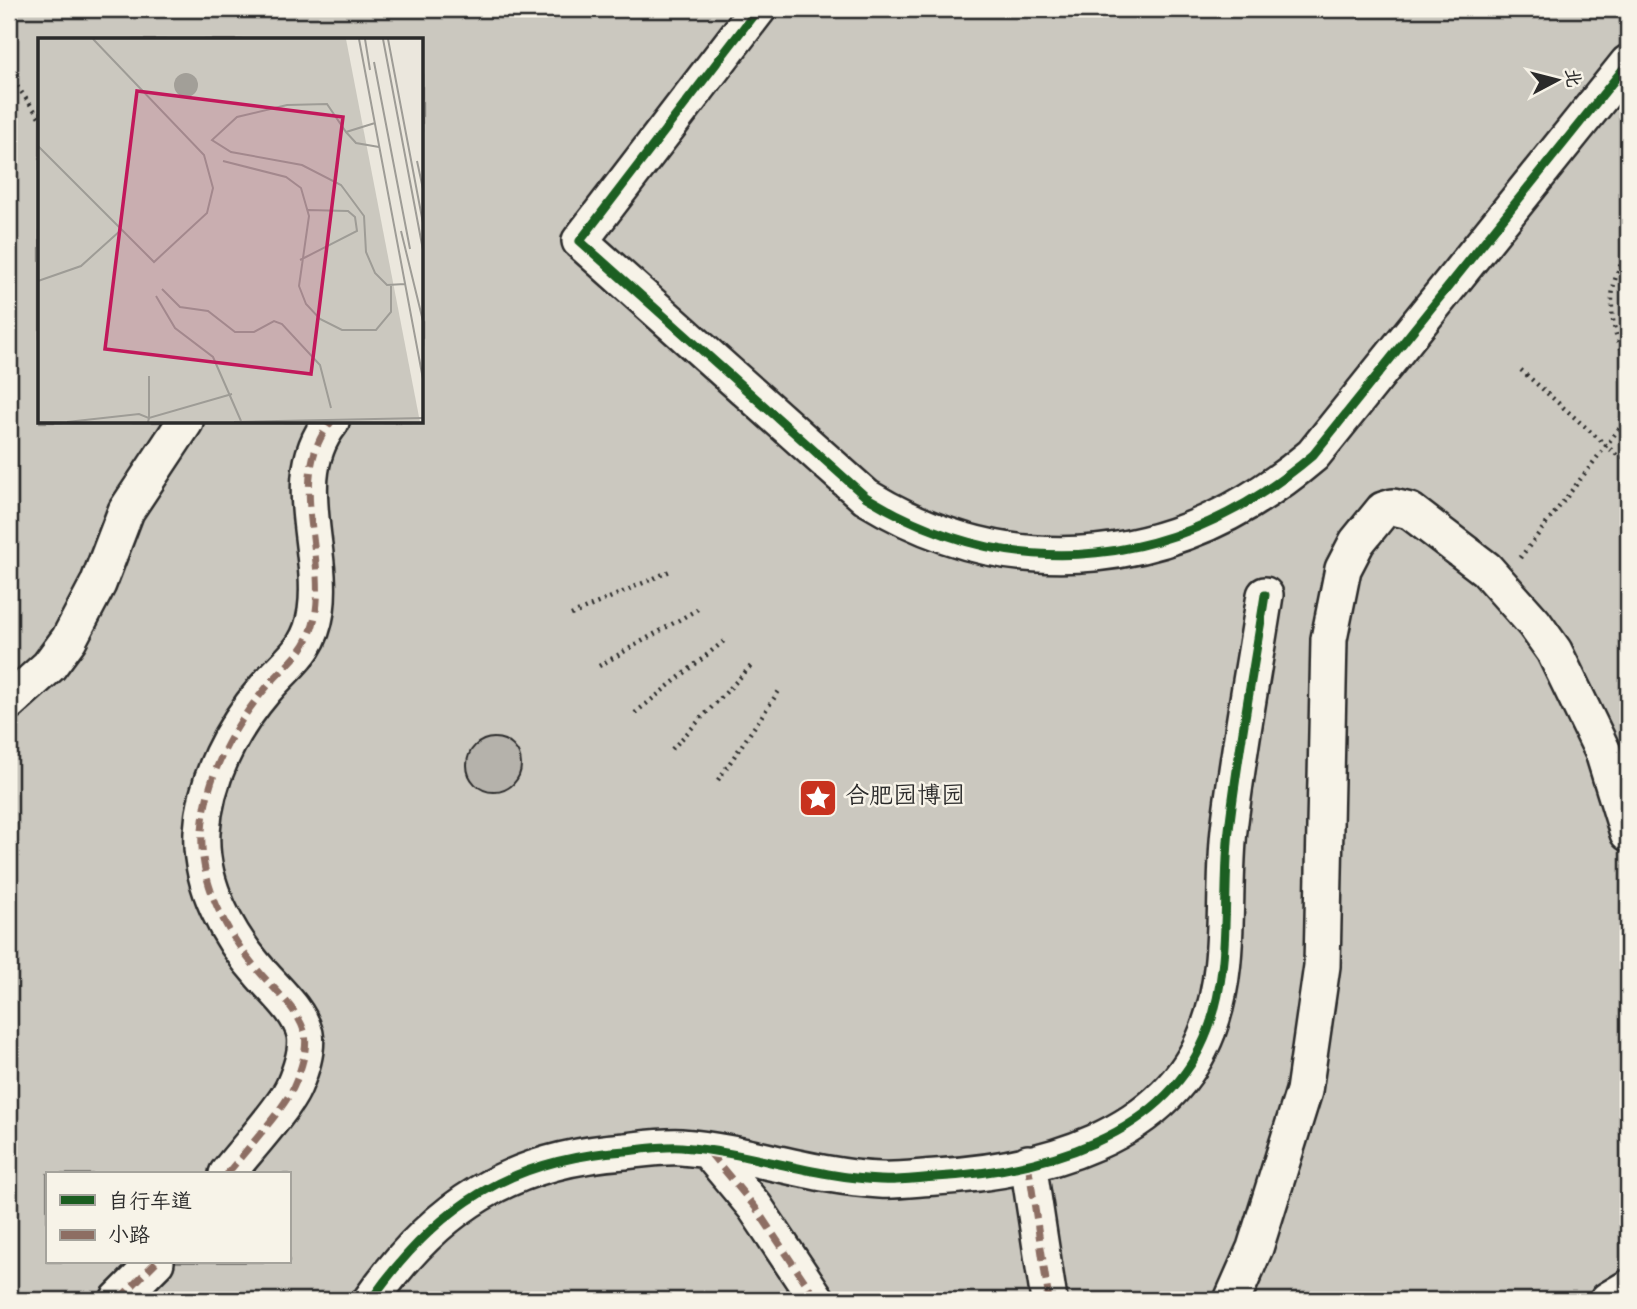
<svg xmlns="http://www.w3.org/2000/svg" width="1637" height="1309" font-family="Dekko,'LXGW WenKai TC',sans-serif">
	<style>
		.green { fill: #cbc8bf; stroke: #7b7a75; stroke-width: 2; fill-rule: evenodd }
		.building { fill: #b5b2ab; stroke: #2b2b2b; stroke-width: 2 }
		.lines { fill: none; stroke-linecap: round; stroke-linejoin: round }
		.minor-casing { stroke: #2b2b2b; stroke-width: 40 }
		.path { stroke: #2b2b2b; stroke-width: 4.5; stroke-dasharray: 2 5; stroke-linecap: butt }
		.minor { stroke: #f7f3e8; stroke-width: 35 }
		.quiet { stroke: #8d6e63; stroke-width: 7; stroke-dasharray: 14 7; stroke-linecap: butt }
		.cycleway-casing { stroke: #f7f3e8; stroke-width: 13 }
		.cycleway { stroke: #1b5e20; stroke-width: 9 }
		.labels { text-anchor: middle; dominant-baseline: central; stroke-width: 5; stroke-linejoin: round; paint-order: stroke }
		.poi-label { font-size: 24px; fill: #2b2b2b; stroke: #f7f3e8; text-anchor: start }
		.inset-road { fill: none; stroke: #9e9c96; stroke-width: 2 }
		.view { fill: #c2185b; fill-opacity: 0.15; stroke: #c2185b; stroke-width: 3.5 }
		.inset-edge { fill: none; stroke: #2b2b2b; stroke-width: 3.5 }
	</style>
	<rect width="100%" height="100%" fill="#ebe7dd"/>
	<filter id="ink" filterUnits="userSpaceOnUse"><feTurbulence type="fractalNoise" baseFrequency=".0143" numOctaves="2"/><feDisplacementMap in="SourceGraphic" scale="14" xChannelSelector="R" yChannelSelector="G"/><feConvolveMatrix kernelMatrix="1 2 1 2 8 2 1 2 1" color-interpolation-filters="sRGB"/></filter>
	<g filter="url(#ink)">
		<!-- green -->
		<path class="green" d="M9,9h1619v1291h-1619zM40,40h382v382h-382zM47,1174h242v88h-242z"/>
		<!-- building -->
		<path class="building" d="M467 765a27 27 0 1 1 54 0a27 27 0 1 1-54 0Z"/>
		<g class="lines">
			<!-- minor casing -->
			<g class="minor-casing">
				<path id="minor" d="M758,9l-178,232 286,256c151,92 314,71 447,-42l315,-392
					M9,702l40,-36 20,-27 29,-55 28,-73 59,-89
					M709,1152l46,55 62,93
					M1028,1163l21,137
					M227,1174c17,-22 58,-66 67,-88 6,-14 14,-36 11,-52 -6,-23 -28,-42 -43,-59 -34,-38 -63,-91 -60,-143 3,-53 29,-103 63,-143 23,-28 45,-37 51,-78 9,-63 -29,-134 15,-189
					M118,1300l38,-38
					M371,1300c65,-93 139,-141 254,-149 18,-2 38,-5 56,-4 67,5 132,30 199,33 19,1 38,-2 56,-3 104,-6 231,-38 272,-147 24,-64 14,-133 21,-200 9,-79 24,-157 36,-235
					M1232,1300l23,-52 49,-157 18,-125 7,-327 14,-70 14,-27 26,-32 10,-3 17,4 76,58 48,54 20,28 49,101 25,81
					M1608,1300l20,-12"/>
			</g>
			<!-- path -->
			<path class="path" d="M9,75l31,43
				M1628,253c-23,30 -20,77 0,107
				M1521,370l97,86 10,3
				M1520,558l108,-141
				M571,615l99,-44
				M599,666l99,-57
				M635,713l89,-72
				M672,749l79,-83
				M718,780l63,-92"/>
			<!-- minor -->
			<use href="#minor" class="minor"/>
			<!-- quiet -->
			<path class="quiet" d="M709,1152l46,55 62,93
				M1028,1163l21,137
				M227,1174c17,-22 58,-66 67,-88 6,-14 14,-36 11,-52 -6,-23 -28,-42 -43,-59 -34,-38 -63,-91 -60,-143 3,-53 29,-103 63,-143 23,-28 45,-37 51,-78 9,-63 -29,-134 15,-189
				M118,1300l38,-38"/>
			<!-- cycleway casing -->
			<g class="cycleway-casing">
				<path id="cycleway" d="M758,9l-178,232 286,256c151,92 314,71 447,-42l315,-392
					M371,1300c65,-93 139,-141 254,-149 18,-2 38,-5 56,-4 67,5 132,30 199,33 19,1 38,-2 56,-3 104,-6 231,-38 272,-147 24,-64 14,-133 21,-200 9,-79 24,-157 36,-235"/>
			</g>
			<!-- cycleway -->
			<use href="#cycleway" class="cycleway"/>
		</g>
	</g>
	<!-- icons -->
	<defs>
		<g id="sight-square" transform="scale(2.0125)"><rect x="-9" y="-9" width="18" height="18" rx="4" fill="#c8321e" stroke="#f7f3e8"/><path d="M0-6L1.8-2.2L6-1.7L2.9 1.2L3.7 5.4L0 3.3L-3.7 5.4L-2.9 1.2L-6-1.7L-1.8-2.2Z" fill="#fff"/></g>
	</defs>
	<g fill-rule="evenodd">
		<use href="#sight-square" x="818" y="798"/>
	</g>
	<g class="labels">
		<!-- poi labels -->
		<g class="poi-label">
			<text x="845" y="798">合肥园博园</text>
		</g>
	</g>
	<!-- overview -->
	<g transform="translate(38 38)">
		<rect width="385" height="385" fill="#ebe7dd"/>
		<path d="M0,1h308l74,383h-382z" fill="#cbc8bf"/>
		<path d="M136 47a12 12 0 1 1 24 0a12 12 0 1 1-24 0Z" fill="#a29f98"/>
		<path class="inset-road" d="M321,1l64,340M327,1l5,31M345,1l40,211M350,1l35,184M336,24l36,187M337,85l-29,9 -19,-28 -40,1 -50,12 -25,23 19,12 71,13 39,20 23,31 2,36 9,21 12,12 18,-1M308,94l10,11 23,4M0,108l116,116 53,-49 6,-25 -9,-33 -111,-116M185,123l63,16 15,11 8,28 -10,70 7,18 14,15 22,11h34l15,-18v-26M379,123l6,28M363,193l22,90M262,222l57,-29 -2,-14 -7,-6 -40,-1M0,243l43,-15 40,-36M124,251l18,18 28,4 27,21h19l20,-11 8,3 38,41 11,43M118,258l19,32 38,29 28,64M111,338v42l83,-24M29,384l72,-8 10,4 -1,4M196,384l189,-4"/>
		<path class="view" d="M99,53l206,26 -32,257 -206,-25z"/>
		<rect width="385" height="385" class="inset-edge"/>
	</g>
	<!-- margin -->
	<rect width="1637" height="1309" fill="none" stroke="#f7f3e8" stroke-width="35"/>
	<rect x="18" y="18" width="1602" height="1274" fill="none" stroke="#2b2b2b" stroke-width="2.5" filter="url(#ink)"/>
	<!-- legend -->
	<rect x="46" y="1172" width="245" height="91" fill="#f7f3e8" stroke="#a5a39c" stroke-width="2"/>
	<rect x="60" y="1195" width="35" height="10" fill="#1b5e20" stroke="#a5a39c" stroke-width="2"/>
	<text x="108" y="1208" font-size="21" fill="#2b2b2b">自行车道</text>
	<rect x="60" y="1230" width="35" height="10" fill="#8d6e63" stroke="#a5a39c" stroke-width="2"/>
	<text x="108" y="1242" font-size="21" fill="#2b2b2b">小路</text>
	<!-- north arrow -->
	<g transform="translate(1557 80) rotate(83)" stroke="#f7f3e8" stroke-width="5" paint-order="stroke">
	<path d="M0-5L12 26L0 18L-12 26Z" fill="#2b2b2b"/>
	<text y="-10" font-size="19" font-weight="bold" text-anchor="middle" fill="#2b2b2b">北</text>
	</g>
</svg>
